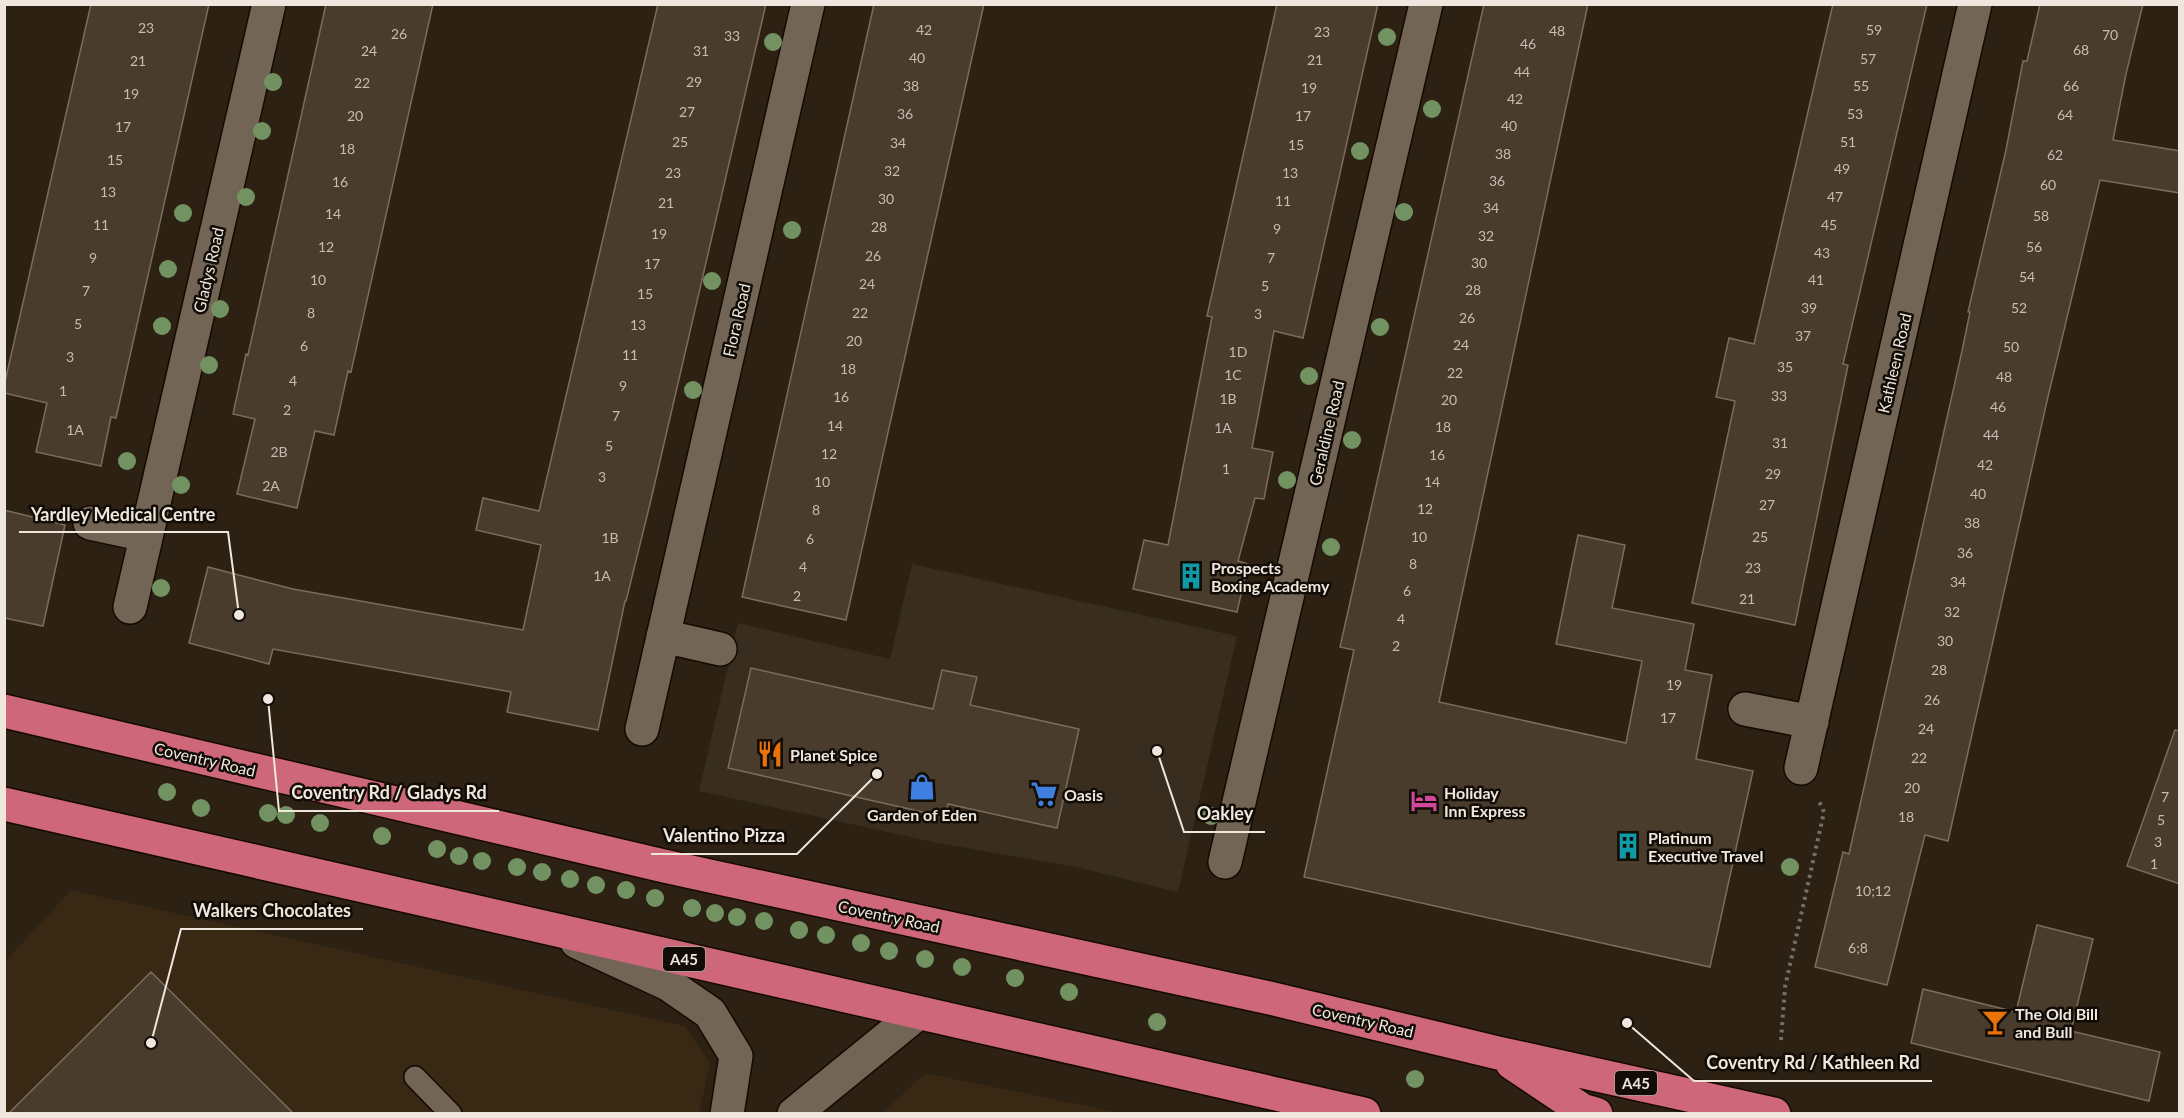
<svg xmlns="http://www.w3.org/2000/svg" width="2184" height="1118" font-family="Lato,sans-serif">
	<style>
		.commercial { fill: #382d1e }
		.built { fill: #382814 }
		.building { fill: #493c2d; stroke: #7b6d5d; stroke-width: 1.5 }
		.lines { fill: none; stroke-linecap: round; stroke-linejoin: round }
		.lane-casing { stroke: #150a01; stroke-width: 24 }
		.street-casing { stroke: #150a01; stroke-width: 36 }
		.highway-casing { stroke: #150a01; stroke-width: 36 }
		.path { stroke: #796f63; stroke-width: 4; stroke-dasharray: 3 4.5; stroke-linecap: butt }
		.lane { stroke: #736555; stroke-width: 21 }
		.street { stroke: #736555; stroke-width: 33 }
		.highway { stroke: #ce677a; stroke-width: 33 }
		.tree { fill: #729361 }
		.labels { text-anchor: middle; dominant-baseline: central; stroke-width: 5; stroke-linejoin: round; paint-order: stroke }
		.number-label { font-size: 14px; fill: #c6bcb2 }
		.shield { fill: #110c06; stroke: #aca59d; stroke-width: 1.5 }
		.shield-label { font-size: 15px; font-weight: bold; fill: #efe7de }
		.street-label { font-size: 16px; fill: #efe7de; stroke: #110c06 }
		.poi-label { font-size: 16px; font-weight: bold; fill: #efe7de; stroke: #110c06; text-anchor: start }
		.leader { fill: none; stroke: #efe7de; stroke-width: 2 }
		.callout-dot { fill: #efe7de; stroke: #110c06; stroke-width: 2 }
		.callout-label { font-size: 18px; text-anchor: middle; font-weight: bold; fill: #efe7de; stroke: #110c06; stroke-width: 5; stroke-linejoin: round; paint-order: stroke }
	</style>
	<rect width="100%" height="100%" fill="#2d2113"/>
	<!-- commercial -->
	<path class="commercial" d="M912,564l325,72 -59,256 -102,-25 -138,-24 -239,-52 39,-168 152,36z"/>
	<!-- built -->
	<path class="built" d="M71,890l614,136 25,38 -11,49h-694l-1,-150z
		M925,1073l196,40h-238z"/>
	<!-- building -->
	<path class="building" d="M91,4h118l-93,414 -5,-1 -10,49 -65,-14 11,-49 -43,-10v-7z
		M326,4h107l-82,368 -3,-1 -14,64 -19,-4 -18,77 -60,-14 18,-75 -22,-5 13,-60 2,1z
		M658,4h108l-116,500 -24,97h-1l-27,129 -91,-18 4,-20 -238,-43 -4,15 -80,-21 19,-76 85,22 230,41 18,-85 -65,-15 7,-32 56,13z
		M874,4h110l-138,616 -104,-23z
		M1277,4h101l-75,334 -29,-7 -22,117 21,4 -9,47 -9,-1 -17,63 10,3 -11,48 -104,-23 11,-49 24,5 44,-228 -5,-1z
		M1484,4h104l-149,698 187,41 16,-82 -86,-17 22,-109 47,10 -13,63 82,16 -9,46 27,5 -16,84 57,12 -43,196 -406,-90 50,-227 -14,-3z
		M1833,4h94l-84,360 5,1 -53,260 -103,-22 43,-202 -19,-4 13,-59 25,6z
		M2040,4h103l-17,70 -13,66 67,11v42l-80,-13 -53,221 -99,440 -23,-6 -38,150 -72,-18 28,-115 6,2 113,-503 8,-39h-2l38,-162 17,-89h4z
		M4,510l61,15 -22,101 -39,-8z
		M751,668l182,41 9,-39 35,7 -7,28 109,24 -22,99 -109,-24 -3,13 -217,-49z
		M2175,730l5,1v153l-53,-18z
		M2037,925l56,14 -22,92 89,21 -11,49 -238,-58 12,-54 93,23z
		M151,972l142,141h-284z"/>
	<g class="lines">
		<!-- lane casing -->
		<g class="lane-casing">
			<path id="lane" d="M415,1077l36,37"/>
		</g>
		<!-- street casing -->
		<g class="street-casing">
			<path id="street" d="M90,523l56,12
				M130,607l139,-603
				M663,636l57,13
				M1745,709l67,13
				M642,729l166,-725
				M1801,768l174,-764
				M1225,862l201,-858
				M577,942l91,42 42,29 26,43 -9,58
				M794,1114l124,-101"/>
		</g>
		<!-- highway casing -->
		<g class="highway-casing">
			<path id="highway" d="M4,711l660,155 610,133 224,54 276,61
				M4,804l1360,310
				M1512,1063l70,47 14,4"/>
		</g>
		<!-- path -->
		<path class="path" d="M1781,1040l4,-53 39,-175 -5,-11"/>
		<!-- lane -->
		<use href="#lane" class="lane"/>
		<!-- street -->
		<use href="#street" class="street"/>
		<!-- highway -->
		<use href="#highway" class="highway"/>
	</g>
	<!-- trees -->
	<g class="tree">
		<circle cx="1387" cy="37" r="9"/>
		<circle cx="773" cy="42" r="9"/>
		<circle cx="273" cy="82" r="9"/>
		<circle cx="1432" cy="109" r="9"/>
		<circle cx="262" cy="131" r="9"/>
		<circle cx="1360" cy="151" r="9"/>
		<circle cx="246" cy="197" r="9"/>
		<circle cx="1404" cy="212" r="9"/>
		<circle cx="183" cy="213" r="9"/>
		<circle cx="792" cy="230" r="9"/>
		<circle cx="168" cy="269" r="9"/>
		<circle cx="712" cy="281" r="9"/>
		<circle cx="220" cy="309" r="9"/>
		<circle cx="162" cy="326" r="9"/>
		<circle cx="1380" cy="327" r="9"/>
		<circle cx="209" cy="365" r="9"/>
		<circle cx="1309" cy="376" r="9"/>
		<circle cx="693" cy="390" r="9"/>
		<circle cx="1352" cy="440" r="9"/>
		<circle cx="127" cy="461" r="9"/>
		<circle cx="1287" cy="480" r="9"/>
		<circle cx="181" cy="485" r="9"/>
		<circle cx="1331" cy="547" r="9"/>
		<circle cx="161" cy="588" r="9"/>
		<circle cx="167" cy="792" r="9"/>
		<circle cx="201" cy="808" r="9"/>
		<circle cx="268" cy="813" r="9"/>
		<circle cx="286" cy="815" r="9"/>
		<circle cx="1211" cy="816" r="9"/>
		<circle cx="320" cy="823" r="9"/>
		<circle cx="382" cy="836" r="9"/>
		<circle cx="437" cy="849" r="9"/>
		<circle cx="459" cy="856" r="9"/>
		<circle cx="482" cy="861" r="9"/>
		<circle cx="517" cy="867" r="9"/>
		<circle cx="1790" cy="867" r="9"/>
		<circle cx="542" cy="872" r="9"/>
		<circle cx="570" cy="879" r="9"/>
		<circle cx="596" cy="885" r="9"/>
		<circle cx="626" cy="890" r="9"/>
		<circle cx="655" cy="898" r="9"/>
		<circle cx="692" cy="908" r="9"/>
		<circle cx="715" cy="913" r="9"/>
		<circle cx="737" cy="917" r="9"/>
		<circle cx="764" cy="921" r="9"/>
		<circle cx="799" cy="930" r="9"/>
		<circle cx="826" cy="935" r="9"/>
		<circle cx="861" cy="943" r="9"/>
		<circle cx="889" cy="951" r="9"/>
		<circle cx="925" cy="959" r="9"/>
		<circle cx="962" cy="967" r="9"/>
		<circle cx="1015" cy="978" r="9"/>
		<circle cx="1069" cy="992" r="9"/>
		<circle cx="1157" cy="1022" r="9"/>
		<circle cx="1415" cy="1079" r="9"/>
	</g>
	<!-- icons -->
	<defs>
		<g id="building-bare" transform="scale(2.07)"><path d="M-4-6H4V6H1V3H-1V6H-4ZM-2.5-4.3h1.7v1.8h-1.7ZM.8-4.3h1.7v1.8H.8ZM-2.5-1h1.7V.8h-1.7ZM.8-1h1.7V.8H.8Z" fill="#0f9aa8" stroke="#110c06" stroke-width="2.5" paint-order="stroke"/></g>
		<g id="restaurant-bare" transform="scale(2.07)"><path d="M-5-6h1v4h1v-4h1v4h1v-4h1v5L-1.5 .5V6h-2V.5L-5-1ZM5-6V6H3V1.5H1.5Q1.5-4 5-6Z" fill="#e8710a" stroke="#110c06" stroke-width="2.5" paint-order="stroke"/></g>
		<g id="shop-bare" transform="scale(2.07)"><path d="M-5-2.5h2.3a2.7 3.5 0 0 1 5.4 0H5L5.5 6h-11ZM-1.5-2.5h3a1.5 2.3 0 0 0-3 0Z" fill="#3f7fe0" stroke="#110c06" stroke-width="2.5" paint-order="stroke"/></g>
		<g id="supermarket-bare" transform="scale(2.07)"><path d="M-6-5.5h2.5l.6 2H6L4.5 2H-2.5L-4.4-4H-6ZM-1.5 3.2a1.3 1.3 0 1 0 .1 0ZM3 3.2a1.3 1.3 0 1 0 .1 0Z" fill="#3f7fe0" stroke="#110c06" stroke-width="2.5" paint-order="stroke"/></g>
		<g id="hotel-bare" transform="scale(2.07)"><path d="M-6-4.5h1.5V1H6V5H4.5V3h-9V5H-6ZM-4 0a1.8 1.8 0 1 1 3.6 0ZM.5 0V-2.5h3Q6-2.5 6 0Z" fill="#d1479c" stroke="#110c06" stroke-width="2.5" paint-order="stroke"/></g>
		<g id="bar-bare" transform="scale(2.07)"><path d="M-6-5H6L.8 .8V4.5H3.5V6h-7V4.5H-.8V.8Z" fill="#e8710a" stroke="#110c06" stroke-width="2.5" paint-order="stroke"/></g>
	</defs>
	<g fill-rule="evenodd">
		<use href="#building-bare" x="1191" y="576"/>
		<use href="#restaurant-bare" x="770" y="754"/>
		<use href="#shop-bare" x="922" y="787"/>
		<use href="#supermarket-bare" x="1044" y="794"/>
		<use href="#hotel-bare" x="1424" y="801"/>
		<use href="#building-bare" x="1628" y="846"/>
		<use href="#bar-bare" x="1995" y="1022"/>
	</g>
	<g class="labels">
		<!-- number labels -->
		<g class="number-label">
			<text x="146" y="27">23</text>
			<text x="924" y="29">42</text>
			<text x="1874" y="29">59</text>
			<text x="1557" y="30">48</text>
			<text x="1322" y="31">23</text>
			<text x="399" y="33">26</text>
			<text x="2110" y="34">70</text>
			<text x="732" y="35">33</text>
			<text x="1528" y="43">46</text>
			<text x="2081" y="49">68</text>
			<text x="369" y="50">24</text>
			<text x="701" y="50">31</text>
			<text x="917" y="57">40</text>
			<text x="1868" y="58">57</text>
			<text x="1315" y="59">21</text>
			<text x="138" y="60">21</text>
			<text x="1522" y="71">44</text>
			<text x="694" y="81">29</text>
			<text x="362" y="82">22</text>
			<text x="911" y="85">38</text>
			<text x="1861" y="85">55</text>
			<text x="2071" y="85">66</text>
			<text x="1309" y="87">19</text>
			<text x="131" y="93">19</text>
			<text x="1515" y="98">42</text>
			<text x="687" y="111">27</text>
			<text x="905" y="113">36</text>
			<text x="1855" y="113">53</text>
			<text x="2065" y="114">64</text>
			<text x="355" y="115">20</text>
			<text x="1303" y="115">17</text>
			<text x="1509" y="125">40</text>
			<text x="123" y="126">17</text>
			<text x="680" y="141">25</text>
			<text x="1848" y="141">51</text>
			<text x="898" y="142">34</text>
			<text x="1296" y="144">15</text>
			<text x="347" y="148">18</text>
			<text x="1503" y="153">38</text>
			<text x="2055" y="154">62</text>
			<text x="115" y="159">15</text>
			<text x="1842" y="168">49</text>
			<text x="892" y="170">32</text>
			<text x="673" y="172">23</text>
			<text x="1290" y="172">13</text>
			<text x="1497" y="180">36</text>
			<text x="340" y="181">16</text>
			<text x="2048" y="184">60</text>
			<text x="108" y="191">13</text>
			<text x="1835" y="196">47</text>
			<text x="886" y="198">30</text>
			<text x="1283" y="200">11</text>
			<text x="666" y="202">21</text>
			<text x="1491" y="207">34</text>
			<text x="333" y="213">14</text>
			<text x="2041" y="215">58</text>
			<text x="101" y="224">11</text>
			<text x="1829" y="224">45</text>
			<text x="879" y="226">28</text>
			<text x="1277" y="228">9</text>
			<text x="659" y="233">19</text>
			<text x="1486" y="235">32</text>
			<text x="326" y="246">12</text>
			<text x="2034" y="246">56</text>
			<text x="1822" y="252">43</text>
			<text x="873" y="255">26</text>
			<text x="93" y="257">9</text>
			<text x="1271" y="257">7</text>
			<text x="1479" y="262">30</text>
			<text x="652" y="263">17</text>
			<text x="2027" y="276">54</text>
			<text x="318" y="279">10</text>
			<text x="1816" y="279">41</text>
			<text x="867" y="283">24</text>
			<text x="1265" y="285">5</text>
			<text x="1473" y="289">28</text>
			<text x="86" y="290">7</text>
			<text x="645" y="293">15</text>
			<text x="1809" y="307">39</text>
			<text x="2019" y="307">52</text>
			<text x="311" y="312">8</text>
			<text x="860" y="312">22</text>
			<text x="1258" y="313">3</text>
			<text x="1467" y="317">26</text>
			<text x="78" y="323">5</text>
			<text x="638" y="324">13</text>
			<text x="1803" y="335">37</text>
			<text x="854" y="340">20</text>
			<text x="1461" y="344">24</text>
			<text x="304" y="345">6</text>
			<text x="2011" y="346">50</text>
			<text x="1238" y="351">1D</text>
			<text x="630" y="354">11</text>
			<text x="70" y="356">3</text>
			<text x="1785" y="366">35</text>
			<text x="848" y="368">18</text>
			<text x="1455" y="372">22</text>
			<text x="1233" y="374">1C</text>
			<text x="2004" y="376">48</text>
			<text x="293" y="380">4</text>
			<text x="623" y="385">9</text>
			<text x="63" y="390">1</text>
			<text x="1779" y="395">33</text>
			<text x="841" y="396">16</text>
			<text x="1228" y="398">1B</text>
			<text x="1449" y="399">20</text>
			<text x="1998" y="406">46</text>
			<text x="287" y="409">2</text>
			<text x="616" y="415">7</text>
			<text x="835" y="425">14</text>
			<text x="1443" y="426">18</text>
			<text x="1223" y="427">1A</text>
			<text x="75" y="429">1A</text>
			<text x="1991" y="434">44</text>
			<text x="1780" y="442">31</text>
			<text x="609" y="445">5</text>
			<text x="279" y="451">2B</text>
			<text x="829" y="453">12</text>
			<text x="1437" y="454">16</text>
			<text x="1985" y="464">42</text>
			<text x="1226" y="468">1</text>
			<text x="1773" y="473">29</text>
			<text x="602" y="476">3</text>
			<text x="822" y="481">10</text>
			<text x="1432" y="481">14</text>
			<text x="271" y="485">2A</text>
			<text x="1978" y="493">40</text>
			<text x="1767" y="504">27</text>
			<text x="1425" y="508">12</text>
			<text x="816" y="509">8</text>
			<text x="1972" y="522">38</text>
			<text x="1419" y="536">10</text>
			<text x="1760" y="536">25</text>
			<text x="610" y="537">1B</text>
			<text x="810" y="538">6</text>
			<text x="1965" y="552">36</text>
			<text x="1413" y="563">8</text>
			<text x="803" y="566">4</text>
			<text x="1753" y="567">23</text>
			<text x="602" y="575">1A</text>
			<text x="1958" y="581">34</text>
			<text x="1407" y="590">6</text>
			<text x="797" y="595">2</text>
			<text x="1747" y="598">21</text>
			<text x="1952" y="611">32</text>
			<text x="1401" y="618">4</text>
			<text x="1945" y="640">30</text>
			<text x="1396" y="645">2</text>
			<text x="1939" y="669">28</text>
			<text x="1674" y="684">19</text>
			<text x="1932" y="699">26</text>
			<text x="1668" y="717">17</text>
			<text x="1926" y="728">24</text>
			<text x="1919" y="757">22</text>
			<text x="1912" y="787">20</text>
			<text x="2165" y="796">7</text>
			<text x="1906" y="816">18</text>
			<text x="2161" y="819">5</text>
			<text x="2158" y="841">3</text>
			<text x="2154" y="863">1</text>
			<text x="1873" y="890">10;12</text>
			<text x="1858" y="947">6;8</text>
		</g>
		<!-- shield labels -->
		<g class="shield">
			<rect x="663" y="947" width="42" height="24" rx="4.5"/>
			<rect x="1615" y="1071" width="42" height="24" rx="4.5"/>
		</g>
		<g class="shield-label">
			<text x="684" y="959">A45</text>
			<text x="1636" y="1083">A45</text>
		</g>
		<!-- street labels -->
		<g class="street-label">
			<text transform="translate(208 270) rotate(-77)">Gladys Road</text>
			<text transform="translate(736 320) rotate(-77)">Flora Road</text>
			<text transform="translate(1894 363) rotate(-77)">Kathleen Road</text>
			<text transform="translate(1326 433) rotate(-77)">Geraldine Road</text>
			<text transform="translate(205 759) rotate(13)">Coventry Road</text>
			<text transform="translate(889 916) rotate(12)">Coventry Road</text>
			<text transform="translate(1363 1020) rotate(13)">Coventry Road</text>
		</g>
		<!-- poi labels -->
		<g class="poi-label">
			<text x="1211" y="567">Prospects<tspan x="1211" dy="18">Boxing Academy</tspan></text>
			<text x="790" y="754">Planet Spice</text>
			<text x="1444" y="792">Holiday<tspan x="1444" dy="18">Inn Express</tspan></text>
			<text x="1064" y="794">Oasis</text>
			<text x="922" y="814" text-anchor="middle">Garden of Eden</text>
			<text x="1648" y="837">Platinum<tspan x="1648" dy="18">Executive Travel</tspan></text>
			<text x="2015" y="1013">The Old Bill<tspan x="2015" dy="18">and Bull</tspan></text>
		</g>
	</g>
	<!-- callouts -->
	<path class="leader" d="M239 615L228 532H19M268 699L279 811H499M1157 751L1184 832H1265M877 774L797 854H651M151 1043L181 929H363M1627 1023L1694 1081H1932"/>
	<g class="callout-dot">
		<circle cx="239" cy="615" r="6"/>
		<circle cx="268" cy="699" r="6"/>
		<circle cx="1157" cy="751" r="6"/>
		<circle cx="877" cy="774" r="6"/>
		<circle cx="151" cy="1043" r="6"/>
		<circle cx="1627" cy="1023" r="6"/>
	</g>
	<g class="callout-label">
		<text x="123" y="521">Yardley Medical Centre</text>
		<text x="389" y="799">Coventry Rd / Gladys Rd</text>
		<text x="1225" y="820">Oakley</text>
		<text x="724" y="842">Valentino Pizza</text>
		<text x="272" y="917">Walkers Chocolates</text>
		<text x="1813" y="1069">Coventry Rd / Kathleen Rd</text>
	</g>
	<!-- border -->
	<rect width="2184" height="1118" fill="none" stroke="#efe7de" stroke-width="12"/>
</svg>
